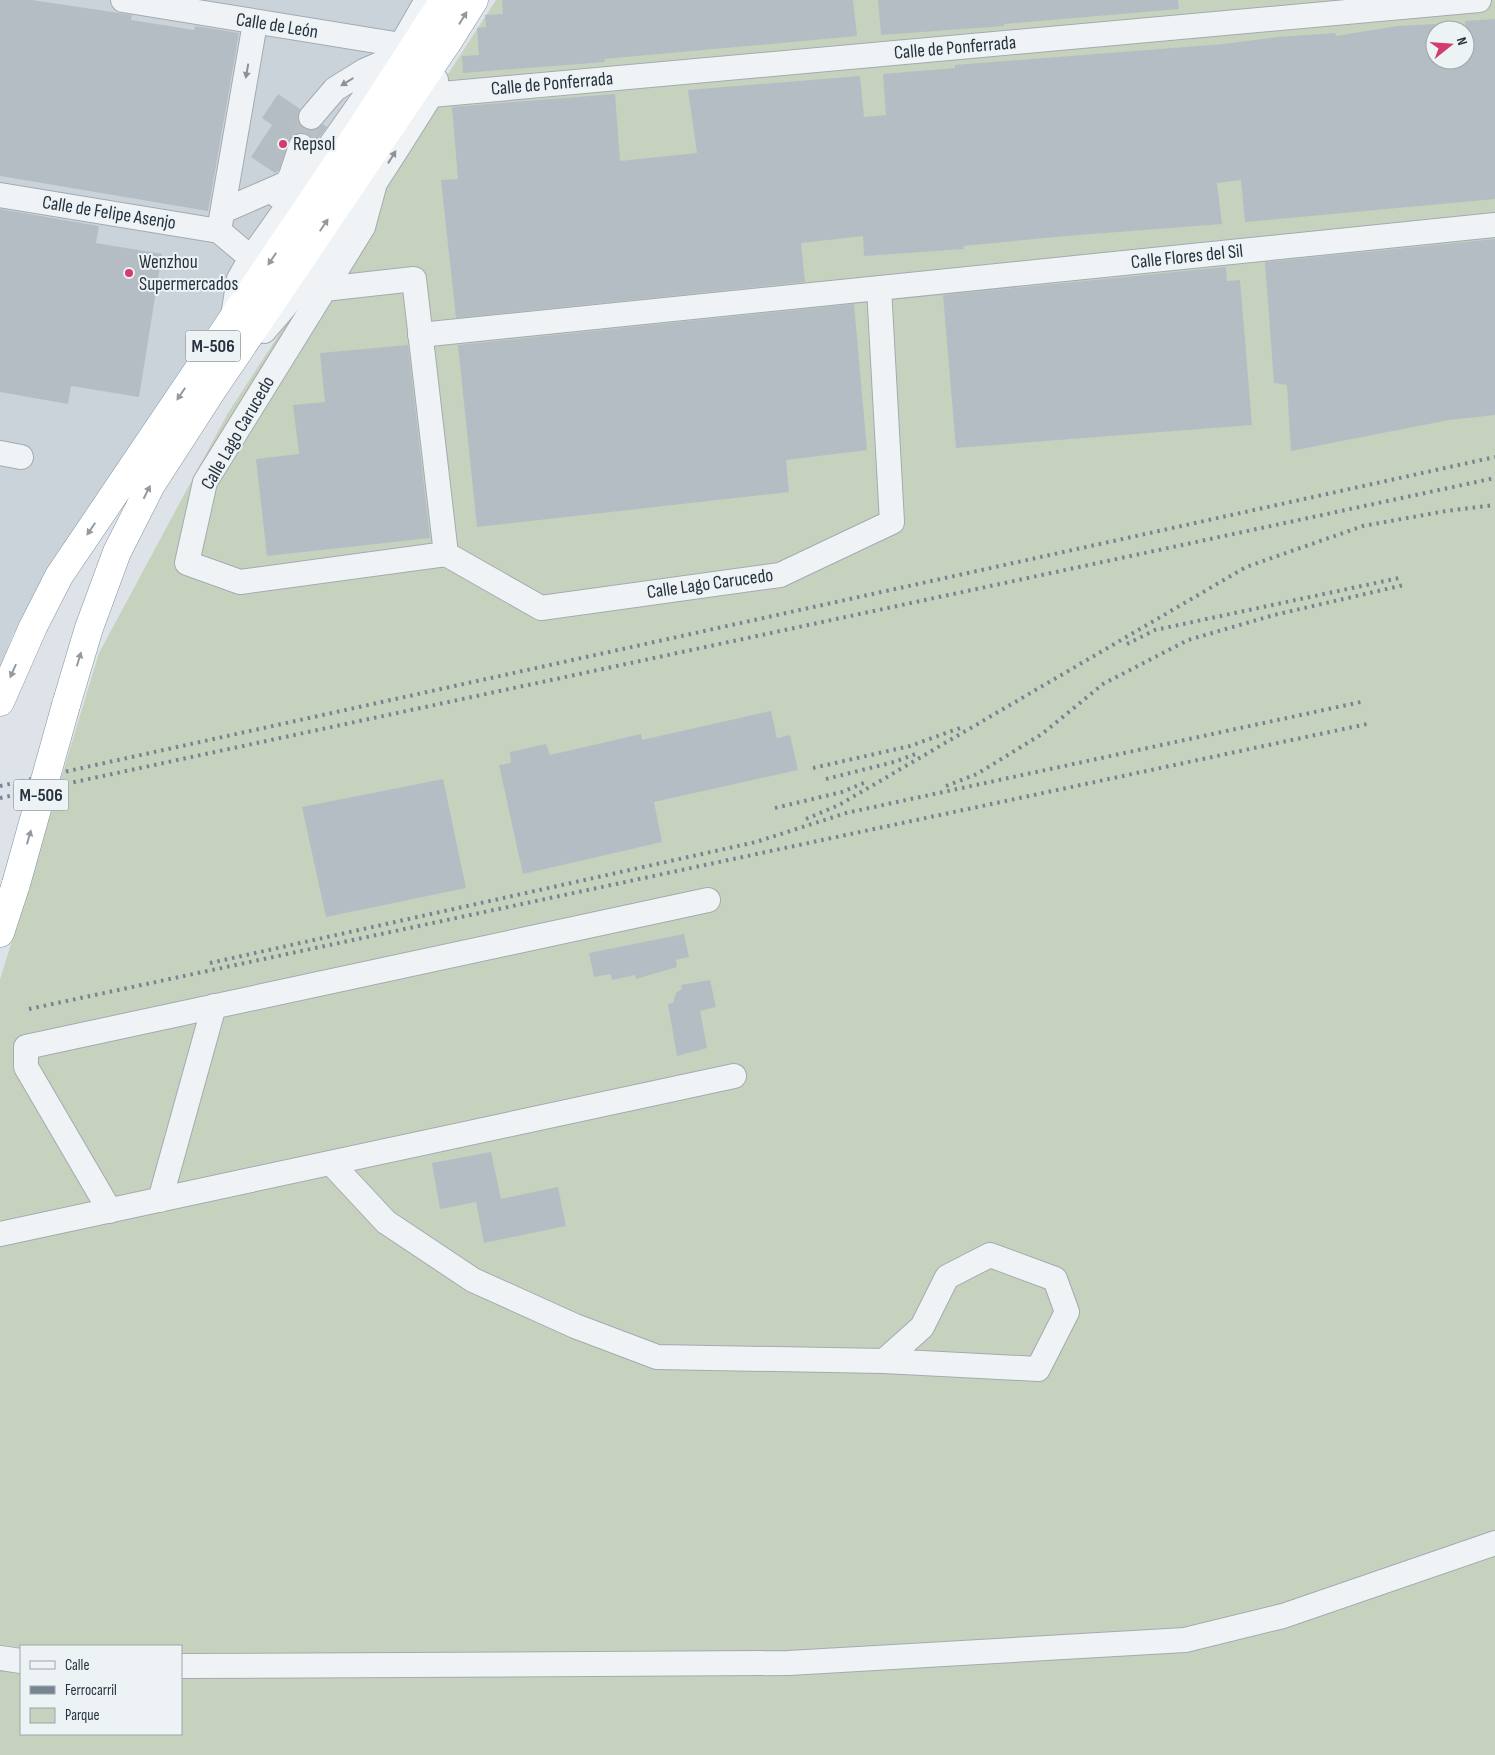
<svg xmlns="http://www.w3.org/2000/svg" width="1495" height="1755" font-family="'Sofia Sans Condensed',sans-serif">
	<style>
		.built { fill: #cbd3da }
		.green { fill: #c6d2be; fill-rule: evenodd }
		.building { fill: #b4bdc4 }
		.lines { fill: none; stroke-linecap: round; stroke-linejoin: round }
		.minor-tunnel { stroke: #b8c0c6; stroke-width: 24; stroke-dasharray: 24 12; stroke-linecap: butt }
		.minor-casing { stroke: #a2abb2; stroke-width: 26 }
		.highway-casing { stroke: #84939f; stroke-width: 29 }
		.minor { stroke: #f0f3f6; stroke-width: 24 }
		.highway { stroke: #fff; stroke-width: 28 }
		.rail { stroke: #768592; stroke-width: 4; stroke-dasharray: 2.5 5; stroke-linecap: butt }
		.highway-bridge-casing { stroke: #84939f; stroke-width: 29; stroke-linecap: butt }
		.highway-bridge { stroke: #fff; stroke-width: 28 }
		.oneway { fill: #92999f }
		.oneway2 { fill: #8b939a }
		.poi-dot { fill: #d23d6d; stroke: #edf2f5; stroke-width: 2 }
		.labels { text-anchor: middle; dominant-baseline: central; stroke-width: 4; stroke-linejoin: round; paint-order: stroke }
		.shield { fill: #edf2f5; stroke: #626c76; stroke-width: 1 }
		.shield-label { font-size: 18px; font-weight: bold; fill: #26333f }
		.street-label { font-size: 19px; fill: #26333f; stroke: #edf2f5 }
		.poi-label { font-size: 19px; fill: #26333f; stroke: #edf2f5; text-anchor: start }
	</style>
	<rect width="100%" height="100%" fill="#dde3e8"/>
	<!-- built -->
	<path class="built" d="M0,0h427l-261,408 -153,226 -13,34z"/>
	<!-- green -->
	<path class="green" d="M496,0h999v1755h-1495v-775l99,-327 129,-240zM1435,30h30v30h-30zM21,1646h160v88h-160z"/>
	<!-- building -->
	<path class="building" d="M0,0h32l100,15 -1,5 63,10 1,-4 44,7 -31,178 -208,-35z
		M502,0h351l4,36 -253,23 1,3 -142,11 -1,-17 17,-1 -2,-27 9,-1 -1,-12 18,-1z
		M878,0h300l1,9 -175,15v2l-123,9z
		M1495,19v180l-250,23 -4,-42 -24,3 5,41 -156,12 -103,10 1,3 -100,7 -1,-20 -62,7 4,39 -349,36 -15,-138 17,-1 -6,-72 163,-13 5,67 77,-8 -9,-63 172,-14 4,41 22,-2 -3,-41 72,-6v-3l269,-21 53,-7 58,-4 1,3 61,-10 38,-2v36h31l-1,-39z
		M278,94l22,15 -2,12 4,7 7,3 7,-1 7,-6 4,3 -13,17 -2,-7 -6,-4h-8l-6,3 -13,34 -4,3 -24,-16 21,-32 -10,-7z
		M0,209l99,17 -3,17 66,11 -23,143 -68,-11 -3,18 -68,-12z
		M1495,239v176l-46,5 -158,31 -4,-66 -13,-2 -9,-121z
		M1226,267l1,14 13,-1 12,145 -296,23 -13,-153z
		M854,304l13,146 -81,10 3,32 -312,35 -19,-182z
		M408,345l22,193 -163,18 -11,-97 43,-5 -6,-49 32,-3 -5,-49z
		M771,711l6,27 13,-3 8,35 -144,32 8,40 -139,32 -24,-109 12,-2 -1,-11 36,-8 4,11 91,-21 1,6z
		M443,779l23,109 -140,29 -24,-110z
		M684,934l5,23 -13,3 1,7 -41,12 -1,-4 -23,5 -1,-6 -17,3 -5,-24z
		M710,980l6,27 -16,4 7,37 -30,8 -9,-52 5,-1 3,-10 6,-4 -1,-4z
		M491,1152l10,47 57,-12 8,39 -82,17 -8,-41 -36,7 -8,-46z"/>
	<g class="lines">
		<!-- minor-tunnel -->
		<path class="minor-tunnel" d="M301,146l10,-29"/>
		<!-- minor casing -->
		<g class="minor-casing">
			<path id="minor" d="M123,0l278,45
				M431,95l1048,-95
				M311,117l24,-28 29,-18 25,-11
				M375,183l-12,44 -158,255 -18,81 53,19 206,-28 95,54 239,-33 112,-53 -13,-234
				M0,195l219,36 32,27
				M278,196l13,-20 10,-30
				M223,211l62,-27
				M219,231l36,-208
				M324,289l90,-10 32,275
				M233,316l6,-37 12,-21 150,-213 26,-45
				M264,331c64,-72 116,-154 167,-236l5,-15
				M420,335l1075,-110
				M0,453l21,4
				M331,1163l55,59 87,58 102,46 82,31 227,4 154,8 29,-57 -12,-33 -65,-24 -43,22 -25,50 -38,34
				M160,1200l54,-194
				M110,1211l-84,-144v-20l682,-147
				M0,1234l734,-158
				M0,1658l21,3
				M181,1666l608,-3 396,-23 98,-24 212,-73"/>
		</g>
		<!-- highway casing -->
		<g class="highway-casing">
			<path id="highway" d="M0,702l33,-75 26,-51 303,-449 82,-127
				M66,705l23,-77 28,-76 34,-67 62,-96 234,-346 27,-43
				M0,933l16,-49"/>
		</g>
		<!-- minor -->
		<use href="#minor" class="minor"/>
		<!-- highway -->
		<use href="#highway" class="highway"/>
		<!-- rail -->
		<path class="rail" d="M1127,644l28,-14 244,-52
			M813,768l97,-22 50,-18
			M826,779l68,-17 24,-9
			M0,786l1495,-329
			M946,786l31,-12 65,-40 61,-50 85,-44 86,-25 130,-30
			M0,798l1495,-320
			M775,808l67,-16 24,-10
			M806,819l33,-14 407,-238 117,-41 83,-15 49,-6
			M210,963l546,-121 90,-29 515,-111
			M29,1009l1338,-285"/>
		<!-- highway-bridge casing -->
		<g class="highway-bridge-casing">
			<path id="highway-bridge" d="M16,884l50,-179"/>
		</g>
		<!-- highway-bridge -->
		<use href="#highway-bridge" class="highway-bridge"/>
	</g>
	<!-- one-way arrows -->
	<defs><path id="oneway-solid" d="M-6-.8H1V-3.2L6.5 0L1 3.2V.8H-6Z" transform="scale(1.25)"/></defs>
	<g class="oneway">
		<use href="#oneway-solid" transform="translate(463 18) rotate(-58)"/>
		<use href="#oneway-solid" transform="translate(324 225) rotate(-56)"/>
		<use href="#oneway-solid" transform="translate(272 259) rotate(124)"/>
		<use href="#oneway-solid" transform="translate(181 394) rotate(124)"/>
		<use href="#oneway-solid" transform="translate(147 492) rotate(-63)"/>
		<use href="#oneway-solid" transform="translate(91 529) rotate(124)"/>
		<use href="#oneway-solid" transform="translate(79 659) rotate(-73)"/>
		<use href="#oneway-solid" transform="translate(13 671) rotate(114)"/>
		<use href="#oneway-solid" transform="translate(29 837) rotate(-74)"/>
	</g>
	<g class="oneway2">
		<use href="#oneway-solid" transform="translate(247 71) rotate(100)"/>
		<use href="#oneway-solid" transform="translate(347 82) rotate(148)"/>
		<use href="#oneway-solid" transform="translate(392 157) rotate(-58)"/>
	</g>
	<!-- markers -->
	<g class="poi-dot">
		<circle cx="283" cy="144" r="5"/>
		<circle cx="129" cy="273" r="5"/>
	</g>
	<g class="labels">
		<!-- shield labels -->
		<g class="shield">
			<rect x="185.5" y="330.5" width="55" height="31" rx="4"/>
			<rect x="13.5" y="779.5" width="55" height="31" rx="4"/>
		</g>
		<g class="shield-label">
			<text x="213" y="346">M-506</text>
			<text x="41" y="795">M-506</text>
		</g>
		<!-- street labels -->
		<g class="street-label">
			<text transform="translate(277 26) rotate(9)">Calle de León</text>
			<text transform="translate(955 48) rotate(-5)">Calle de Ponferrada</text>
			<text transform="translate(552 84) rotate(-5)">Calle de Ponferrada</text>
			<text transform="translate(109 213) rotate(9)">Calle de Felipe Asenjo</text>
			<text transform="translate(1187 257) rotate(-6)">Calle Flores del Sil</text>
			<text transform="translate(238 433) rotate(-60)">Calle Lago Carucedo</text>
			<text transform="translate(710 584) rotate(-8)">Calle Lago Carucedo</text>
		</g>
		<!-- poi labels -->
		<g class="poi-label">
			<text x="293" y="144">Repsol</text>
			<text x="139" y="262">Wenzhou<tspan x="139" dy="22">Supermercados</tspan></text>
		</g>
	</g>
	<!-- legend -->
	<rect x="20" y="1645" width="162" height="90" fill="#edf2f5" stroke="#9da6ac"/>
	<rect x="30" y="1661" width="25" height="8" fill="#f0f3f6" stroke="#9da6ac"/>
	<text x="65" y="1670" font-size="15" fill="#26333f">Calle</text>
	<rect x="30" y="1686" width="25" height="8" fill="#768592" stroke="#9da6ac"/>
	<text x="65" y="1695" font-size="15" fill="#26333f">Ferrocarril</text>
	<rect x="30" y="1708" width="25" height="15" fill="#c6d2be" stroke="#9da6ac"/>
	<text x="65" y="1720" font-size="15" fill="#26333f">Parque</text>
	<!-- north arrow -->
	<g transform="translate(1450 45) rotate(73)"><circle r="24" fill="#edf2f5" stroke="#9da6ac"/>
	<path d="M0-4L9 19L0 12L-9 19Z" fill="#d23d6d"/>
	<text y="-8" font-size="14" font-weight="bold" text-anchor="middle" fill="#26333f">N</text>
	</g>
</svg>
